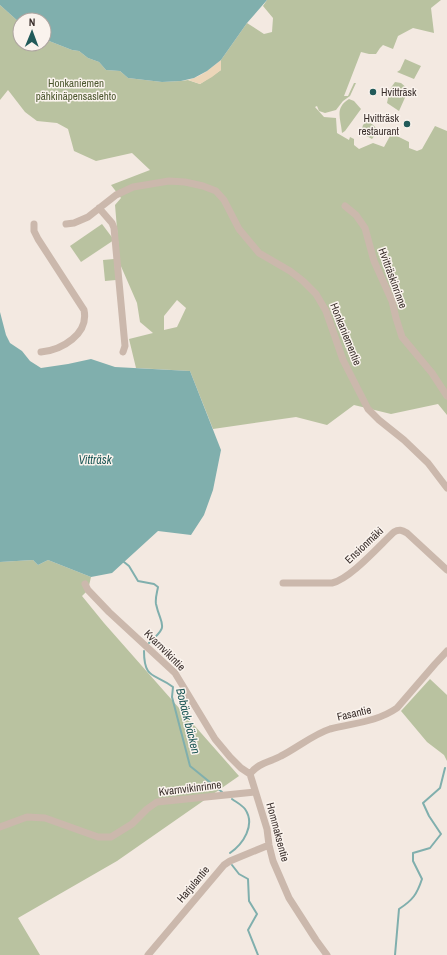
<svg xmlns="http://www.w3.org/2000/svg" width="447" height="955" font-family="'Archivo Narrow',sans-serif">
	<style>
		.green { fill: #b9c2a0; fill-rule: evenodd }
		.sand { fill: #ecd6b9 }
		.water { fill: #80afad }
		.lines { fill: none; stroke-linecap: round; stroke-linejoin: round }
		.stream { stroke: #80afad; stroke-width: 2 }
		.minor { stroke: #cbb8ac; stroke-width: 7 }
		.poi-dot { fill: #215a59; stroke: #faf3ed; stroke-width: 1.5 }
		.labels { text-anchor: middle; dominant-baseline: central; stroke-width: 3; stroke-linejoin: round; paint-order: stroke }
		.park-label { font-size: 11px; fill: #4c572f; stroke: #faf3ed }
		.poi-label { font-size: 11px; fill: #392e2b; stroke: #faf3ed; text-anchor: start }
		.street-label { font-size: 11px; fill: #392e2b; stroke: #faf3ed }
		.water-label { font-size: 12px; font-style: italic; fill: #215a59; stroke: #faf3ed }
	</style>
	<rect width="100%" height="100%" fill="#f3e9e1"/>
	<!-- green -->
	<path class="green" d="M267,0h174l-10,8 3,25 -21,-5 -15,8 -5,13 -10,-4 -3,3 -4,6h-7l-8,-2 -17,44h4l6,-13h2l-6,13 -7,5 -7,9 -11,3 -6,-2 -2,-5 -2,1 9,10 12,1 1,15 12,7 1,-3 4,2v6l5,4 14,-6 11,4 6,-11h7l12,6v6l8,3 5,-2 13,-23 12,5v284l-9,-11 -47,10 -37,-9 -27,20 -31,-8 -83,12 -23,-58 -54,-3 -7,-29 24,-6 -13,-11 -3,-19 -17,-39 -5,-59 6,-7 -10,-13 39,-15 -18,-17 -36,8 -22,-10 -6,-22 -11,-6 -20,-2 -12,-9 -17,-22 -8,10v-95l20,18v21h24v-5l28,11 7,1 9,7 11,4 7,8 14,1 8,7 34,4 19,-1 7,-1 12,4 21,-14v-10l26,-37 17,11 8,-2 1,-14 -10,-12zM177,300l9,8 -9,19 -13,3v-14z
		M405,59l16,7 -7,13 -17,-7 3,-2z
		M395,82l6,1 7,6v2l-9,20 -12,-8 3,-14z
		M349,99l5,2 7,8 -16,22 -3,2c-1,-14 -8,-25 7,-34z
		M366,122c5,0 9,4 12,9l-6,8 -11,-6 2,-8z
		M102,224l12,16 -33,22 -11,-16z
		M114,259l2,21 -11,1 -2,-21z
		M33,560l5,5 10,-5 43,17 -3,13 -6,6 22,27 135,153 -122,85 -99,57 22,37h-40v-393z
		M430,679l17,16v66l-3,-6 -17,-13 -26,-31z"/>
	<!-- sand -->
	<path class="sand" d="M221,60v10l-9,7 -12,7 -12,-4c13,-3 23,-12 33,-20z"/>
	<!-- water -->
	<path class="water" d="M0,0h267l-20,23 -26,37 -14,11 -13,7 -13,3 -19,1 -34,-4 -8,-7 -14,-1 -7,-8 -11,-4 -9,-7 -7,-1 -28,-11v-19h-24v3l-20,-18z
		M0,312l6,23 4,8 12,8 8,10 11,7 27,-4 23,-5 24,8 75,4 31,79 -8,40 -9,25 -13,20 -33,-4 -46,42 -21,4 -43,-17 -10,5 -5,-5 -33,2z"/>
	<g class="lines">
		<!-- stream -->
		<path class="stream" d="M124,562l5,4 9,15 16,3 4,3c-1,6 -3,11 -2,17 5,23 14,20 -7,39
			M144,651c0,29 11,22 29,36l-1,10 18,69 32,26
			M230,853c13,-9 26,-28 15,-44 -3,-4 -9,-7 -13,-10
			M232,865l7,9 9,5 1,22 8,13 -9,16 10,25
			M395,955l4,-46c14,-9 18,-15 23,-30l-9,-18v-8l17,-5 11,-14 -12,-18 -6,-13 17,-15 5,-20"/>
		<!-- minor -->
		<path class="minor" d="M345,206l11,9 9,13 9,33 18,40 4,17 6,19 30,36 15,23
			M99,208l13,15 2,5 11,118 -2,6
			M34,224v7l4,8 46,71c5,24 -22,40 -43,42
			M66,224l8,-1 14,-6 28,-22 17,-8 36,-6 16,1 18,4 13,5 8,9 15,29 20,24 31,18 13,10 13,13 10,17 17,49 25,49 11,11 25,20 24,23 19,25
			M283,583h49c18,-4 47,-37 62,-51 5,-3 8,-2 13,1l40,37
			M85,584l3,6 21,22 66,61 40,66 15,18 11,11 9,6
			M250,774c8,-11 20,-12 31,-18 16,-8 33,-22 49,-27 23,-6 47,-7 67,-21l38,-44 12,-13
			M250,774l17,55 2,16 4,16 16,37 27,42 11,15
			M0,827l27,-10 18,1 53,19h13l21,-13 15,-15 10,-7 98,-10
			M148,955l76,-90 6,-4 39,-16"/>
	</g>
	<!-- markers -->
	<g class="poi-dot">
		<circle cx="373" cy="92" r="4"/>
		<circle cx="407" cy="124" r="4"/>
	</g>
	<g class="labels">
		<!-- park labels -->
		<g class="park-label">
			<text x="76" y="83">Honkaniemen<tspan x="76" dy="13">pähkinäpensaslehto</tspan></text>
		</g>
		<!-- poi labels -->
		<g class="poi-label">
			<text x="381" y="92">Hvitträsk</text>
			<text x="399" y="118" text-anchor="end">Hvitträsk<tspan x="399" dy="13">restaurant</tspan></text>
		</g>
		<!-- street labels -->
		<g class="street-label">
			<text transform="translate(393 278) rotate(70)">Hvitträskinrinne</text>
			<text transform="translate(346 334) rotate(68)">Honkaniementie</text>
			<text transform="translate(364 545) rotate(-43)">Ensionmäki</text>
			<text transform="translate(165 650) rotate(45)">Kvarnvikintie</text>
			<text transform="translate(354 713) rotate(-13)">Fasantie</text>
			<text transform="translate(190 788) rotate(-7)">Kvarnvikinrinne</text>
			<text transform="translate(278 832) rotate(75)">Hommaksentie</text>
			<text transform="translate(193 884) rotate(-50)">Harjulantie</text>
		</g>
		<!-- water labels -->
		<g class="water-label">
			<text x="95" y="460">Vitträsk</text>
			<text transform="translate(188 721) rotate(76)">Bobäck bäcken</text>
		</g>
	</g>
	<!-- north arrow -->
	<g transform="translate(32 32) rotate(1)"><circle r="19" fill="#faf3ed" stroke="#ada49f"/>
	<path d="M0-3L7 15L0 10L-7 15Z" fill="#215a59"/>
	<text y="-6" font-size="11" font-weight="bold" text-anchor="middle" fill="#392e2b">N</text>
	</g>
</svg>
